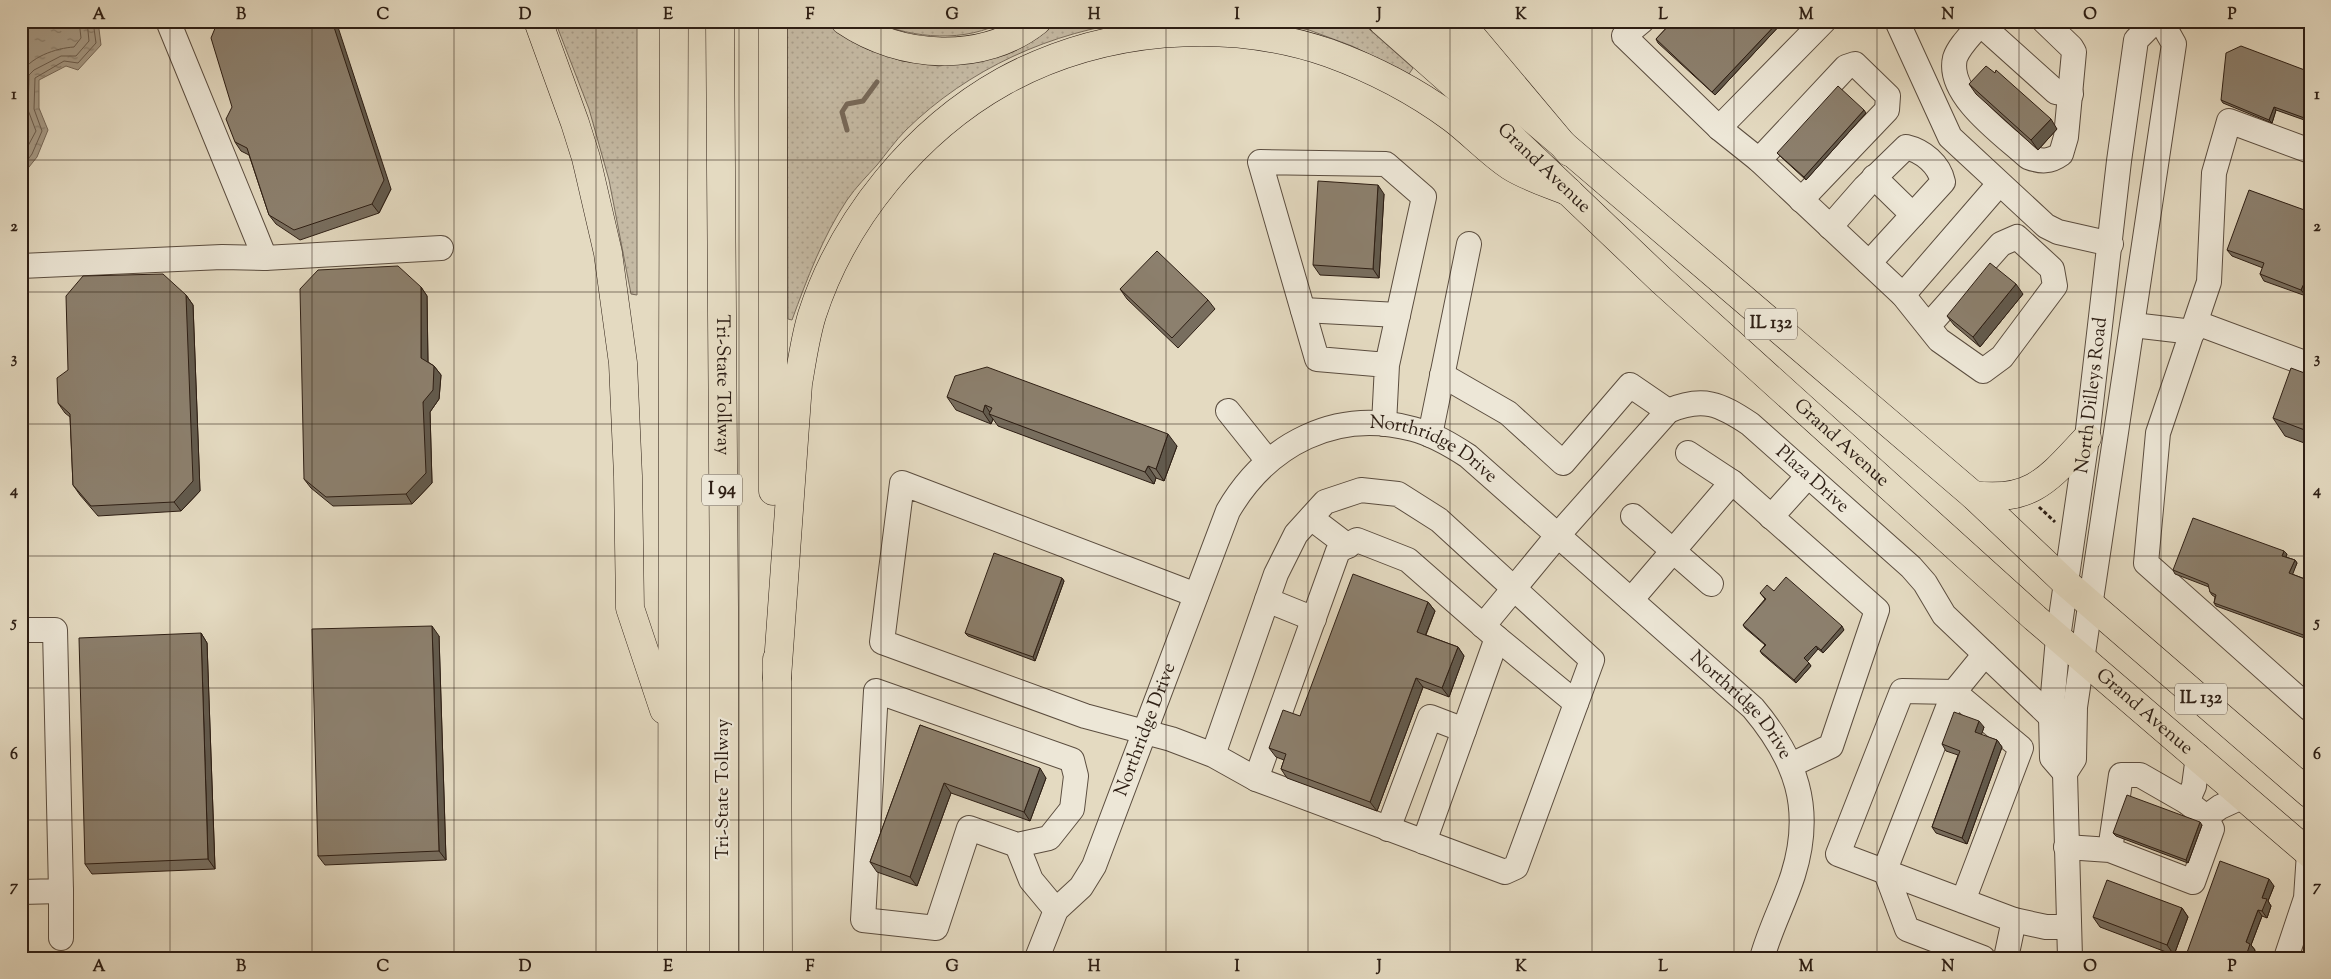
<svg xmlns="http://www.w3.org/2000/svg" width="2331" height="979" font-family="'Sorts Mill Goudy',serif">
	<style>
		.grass { fill: url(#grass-dots); stroke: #796c5c }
		.water { fill: url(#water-ripples); stroke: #766858 }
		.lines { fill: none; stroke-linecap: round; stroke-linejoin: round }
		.shore { stroke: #6a5c4d; stroke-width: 1 }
		.stream { stroke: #766858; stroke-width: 5 }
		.minor-casing { stroke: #5b4d3f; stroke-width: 26 }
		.major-casing { stroke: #2d1e14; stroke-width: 29 }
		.highway-casing { stroke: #2d1e14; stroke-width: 29 }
		.path { stroke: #2d1e14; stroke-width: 3; stroke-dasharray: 4 2.5; stroke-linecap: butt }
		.minor { stroke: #ede7d7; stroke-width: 24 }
		.major { stroke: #e4dac1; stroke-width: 28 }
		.highway { stroke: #e4dac1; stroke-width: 28 }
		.wall { fill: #786e5f; stroke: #2d1e14 }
		.shaded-wall { fill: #625a4d; stroke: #2d1e14 }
		.building { fill: #8c806e; stroke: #2d1e14 }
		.grid { fill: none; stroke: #2d1e14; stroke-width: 1; stroke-opacity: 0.55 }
		.labels { text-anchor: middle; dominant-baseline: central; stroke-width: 4.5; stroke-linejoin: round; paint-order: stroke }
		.shield { fill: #ede7d7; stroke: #675a4e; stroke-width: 1 }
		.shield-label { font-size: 18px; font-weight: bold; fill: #2d1e14 }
		.street-label { font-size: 19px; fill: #2d1e14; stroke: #ede7d7 }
		.neatline { fill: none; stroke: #2d1e14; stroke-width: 2 }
		.grid-label { font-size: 16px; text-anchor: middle; font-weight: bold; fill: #2d1e14 }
	</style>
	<defs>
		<pattern id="grass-dots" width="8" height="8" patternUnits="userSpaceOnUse" patternTransform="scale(1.25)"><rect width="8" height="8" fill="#c5baa4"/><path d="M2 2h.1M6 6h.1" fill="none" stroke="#aa9f8c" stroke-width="1.8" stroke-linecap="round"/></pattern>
		<pattern id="water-ripples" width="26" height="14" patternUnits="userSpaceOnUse" patternTransform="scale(1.25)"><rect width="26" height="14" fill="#a69a86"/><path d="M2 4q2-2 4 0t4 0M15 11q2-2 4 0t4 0" fill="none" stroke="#887d6c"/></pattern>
	</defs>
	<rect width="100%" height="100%" fill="#e4dac1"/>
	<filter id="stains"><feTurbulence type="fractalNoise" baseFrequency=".004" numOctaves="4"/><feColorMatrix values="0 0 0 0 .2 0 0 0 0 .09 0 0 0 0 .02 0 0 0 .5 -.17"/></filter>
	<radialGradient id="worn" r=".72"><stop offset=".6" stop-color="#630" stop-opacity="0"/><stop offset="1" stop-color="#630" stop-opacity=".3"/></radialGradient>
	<!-- grass -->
	<path class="grass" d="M555,21h82v274l-6,-1 -22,-114 -20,-71z
		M787,21h36l44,28 35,12 37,5 38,-6 69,-31 11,-8h81c-86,10 -170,48 -232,109 -11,11 -20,24 -29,35 -10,11 -21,22 -30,35 -24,36 -40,79 -55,120l-4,-1z
		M873,21h132c-40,22 -91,18 -132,0z
		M1265,21h95l53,47 -4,6 -57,-28 -43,-16z"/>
	<!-- water -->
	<path class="water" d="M29,21h69l3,24 -23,25 -12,-4 -27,14v28l9,22 -11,27 -16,20v-145z"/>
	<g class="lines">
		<!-- shore -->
		<path class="shore" d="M21,75c7,-18 36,-27 53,-28l7,-9 -2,-17
			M21,159l15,-28 -8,-21 1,-35 5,-5 27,-14h15l13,-15 -2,-20
			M21,169l11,-15 10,-23 -8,-22 1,-31 29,-17 14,2 18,-20 -3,-22"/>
		<!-- stream -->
		<path class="stream" d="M847,130l-5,-18 5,-8 16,-3 14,-19"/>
		<!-- minor casing -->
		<g class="minor-casing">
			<g id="minor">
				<path d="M168,21l97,237"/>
				<path d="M1642,21l-18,15 95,92 40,32 144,135 36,45 44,31 19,-14 53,-71 -3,-17 -35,-32 -16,7 -72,81"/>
				<path d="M1897,21l53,116 96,89 12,6 53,12"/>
				<path d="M1977,21l79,71 15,2"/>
				<path d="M1980,24c-8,10 -21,22 -25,34 -9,37 49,77 73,99 13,5 22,5 33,-3l5,-17 8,-85 -3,-5 -27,-26"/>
				<path d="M1719,128l105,-107"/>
				<path d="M2310,151l-81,-30 -15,52 -5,109 -51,151 -12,130 164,146"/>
				<path d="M1759,160l87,-93 9,-3 33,32 -1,14 -86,90"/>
				<path d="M1874,177l39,38"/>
				<path d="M1830,227l35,-40 41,-40c17,4 33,17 37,35l-74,81"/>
				<path d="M21,266l201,-9 43,1 176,-10"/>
				<path d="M1903,295l96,-111"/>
				<path d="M1303,310l95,5"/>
				<path d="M2197,323l113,42"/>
				<path d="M2133,325l60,7"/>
				<path d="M1442,375l66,38 55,50 67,-78 38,26"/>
				<path d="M1228,411l40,50"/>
				<path d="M1384,424l3,-59 37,-168 -38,-33 -126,-2 57,197 70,6"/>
				<path d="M1430,435l39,-191"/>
				<path d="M1688,453l44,29 145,128 -46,136 -40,19"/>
				<path d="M1633,516l78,68"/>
				<path d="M1771,517l37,-41"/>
				<path d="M1311,518l37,28"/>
				<path d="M1196,595l-294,-112 -20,159 203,74 86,23 42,16 43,24 249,93 11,-5 76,-207 -153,-140 -41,-26 -37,-4 -36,12 -29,32 -20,40 -63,181"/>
				<path d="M1267,600l47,19"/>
				<path d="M1631,600l101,-118"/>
				<path id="s1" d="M1483,626l75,-91 110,-124c35,-15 52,-7 82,13l161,143 14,16 19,32 107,102"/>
				<path d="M21,630h34l6,261 -40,1"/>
				<path d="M876,691l196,69 4,16 -4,33 -23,29 -32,7 -48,-17 -33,100 -73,-8z"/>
				<path id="s2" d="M2065,773l-13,-15 -1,-41 7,-79 29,-200 32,-277 17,-121 19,-19"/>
				<path d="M1256,779l82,-228 19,-11 51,20 89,78 79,65"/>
				<path d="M2187,802l7,-16 4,-30"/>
				<path d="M2206,817l14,-10 24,-11"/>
				<path d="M1388,829l42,-112 34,13"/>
				<path d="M1424,842l73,-204"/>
				<path d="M1017,845l14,35 25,30"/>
				<path d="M2066,847l44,3 83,32 19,-53 -6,-12 -19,-15 -47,-27h-19l-11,75"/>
				<path d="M61,891v47"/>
				<path d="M1963,901l58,-153 -67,-56 -52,-1 -64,163 176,66 32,7h22"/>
				<path id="s3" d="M1037,958l19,-48 25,-23 13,-21 134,-355c39,-67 108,-103 185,-82 20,5 38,16 55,27l285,252c43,51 61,100 40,167 -9,28 -23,54 -31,83"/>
				<path d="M1983,958l-76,-29 -22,-59 69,-178 31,-38"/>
				<path d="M2006,958l8,-38"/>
				<path d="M2070,958l-5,-185 9,-14 1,-52 99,-663 -13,-23"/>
				<path d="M2286,958l20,-60 3,-45"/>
			</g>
		</g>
		<!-- major casing -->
		<g class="major-casing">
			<g id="major">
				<path id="s4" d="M1382,21l105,93 174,166 374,338 275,236"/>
				<path d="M1418,21l555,474 93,88 244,211"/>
				<path d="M1973,495c60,8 77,-18 114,-57"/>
			</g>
		</g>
		<!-- highway casing -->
		<g class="highway-casing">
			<g id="highway">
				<path d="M538,21l37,102 11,35 22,95 15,110 5,113 2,132 34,102"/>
				<path id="s5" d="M720,21l4,585v352"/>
				<path d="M845,21c56,38 138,43 192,0"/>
				<path d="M1459,21l110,131"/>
				<path d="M773,491v-470"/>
				<path d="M777,659l1,299"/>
				<path d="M777,678l21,-294c4,-23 7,-46 14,-69 31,-96 104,-185 192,-234 97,-53 220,-64 325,-28 44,16 85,37 123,65 20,15 37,34 58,48 17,11 40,18 59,26"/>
				<path d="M672,958c-2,-312 3,-625 2,-937"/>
			</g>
		</g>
		<!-- path -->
		<path class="path" d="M2039,507l16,15"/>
		<!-- minor -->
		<use href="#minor" class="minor"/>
		<!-- major -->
		<use href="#major" class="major"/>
		<!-- highway -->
		<use href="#highway" class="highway"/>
	</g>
	<!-- wall -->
	<path class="wall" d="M1673,21h108l1,2 -67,72 -57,-52 -2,-4z
		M2310,72v50l-34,-12 -4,13 -49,-20 -2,-3z
		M1969,84l88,45 -19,21 -62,-56z
		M1866,113l-60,67 -26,-24 -3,-3z
		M235,142l156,47 -12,24 -79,27 -24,-16 -7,-9 -20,-60 -8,-4z
		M1384,194l-5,84 -59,-3 -7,-10z
		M2310,212v74l-4,10 -42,-15 -4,-7 3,-6 -31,-12 -5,-6z
		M421,287l6,9 1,66 6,4 7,9 -2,24 -9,13 2,71 -20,21 -79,2 -22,-18 -7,-9z
		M1120,289l88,11 7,9 -37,39 -51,-49z
		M2023,294l-43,53 -26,-22 -7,-9z
		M186,295l7,10 7,186 -19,20 -83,5 -18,-21 -7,-10 -3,-68 -5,-4 -7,-10z
		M2310,375v70l-25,-9 -12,-18z
		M947,397l230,49 -13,35 -8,-3 -2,6 -156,-58 -5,-7 -2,5 -35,-14z
		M2284,551l3,3 -1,3 9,3 2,3 -5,11 18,7v59l-94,-34 -2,-3 1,-6 -3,-2 -2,-3 -1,-5 -34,-13 -2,-4z
		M1062,578l2,3 -29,80 -67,-25 -3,-3z
		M1774,591l70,39 -21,23 -5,-4 -11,12 4,5 -15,17 -34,-29 -2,-3 5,-6 -20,-17 -2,-3 22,-26 -5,-6z
		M1428,602l7,9 -9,24 32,12 6,9 -15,41 -26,-10 -46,124 -90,-33 -6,-9 3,-9 -8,-3 -7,-9 31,-32z
		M201,633l6,10 8,226 -123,5 -7,-10z
		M439,636l7,224 -121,5 -7,-9z
		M920,725l126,53 -16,43 -79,-28 -34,93 -40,-14 -7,-10z
		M1984,727l-3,8 16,5 5,7 -35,97 -31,-11 -4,-6 26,-72 -12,-4 -4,-7z
		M2202,825l-14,38 -72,-27 -3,-3z
		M2274,886l-6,15 3,5 -4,12 -5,-2 -11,29 4,5 -3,8h-67z
		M2182,908l6,9 -14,38 -74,-28 -7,-10z"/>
	<!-- shaded-wall -->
	<path class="shaded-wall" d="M332,21h4l55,168 -12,24 -7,-9z
		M1779,21h2l1,2 -67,72 -3,-3z
		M2274,107l2,3 -4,13 -3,-3z
		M1864,110l2,3 -60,67 -2,-3z
		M2051,119l6,10 -19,21 -7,-10z
		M1378,185l6,9 -5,84 -6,-9z
		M2306,279l4,6 -4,11 -5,-6z
		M2016,284l7,10 -43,53 -7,-10z
		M421,287l6,9 1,71 -7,-9z
		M186,295l7,10 7,186 -19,20 -7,-9z
		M434,366l7,9 -2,24 -9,13 2,71 -20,21 -6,-10 17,-92z
		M985,405l6,9h-2l4,5 -2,5 -8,-12z
		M1168,434l9,12 -13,35 -8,-12z
		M1148,466l8,12 -2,6 -9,-12z
		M2284,551l3,3 -2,5 -3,-3z
		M2295,560l2,3 -5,13 -3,-3z
		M1062,578l2,3 -29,80 -2,-4z
		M1428,602l7,9 -12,30 -6,-9z
		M432,626l7,10 7,224 -7,-9z
		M1842,626l2,4 -21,23 -2,-3z
		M201,633l6,10 8,226 -7,-10z
		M1816,646l2,3 -11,13 -3,-4z
		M1458,647l6,9 -15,41 -7,-9z
		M1809,663l2,3 -15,17 -2,-3z
		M1416,678l7,9 -46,124 -7,-9z
		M1979,721l5,6 -4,12 -5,-7z
		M1997,740l5,7 -35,97 -5,-6z
		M1040,768l6,10 -16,43 -6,-9z
		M944,783l7,10 -34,93 -7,-9z
		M2200,822l2,3 -14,38 -2,-3z
		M2269,879l5,7 -6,15 3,5 -4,12 -5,-7v-13z
		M2182,908l6,9 -14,38 -7,-10z
		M2258,910l4,6 -11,29 4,5 -3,8h-5l-1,-2v-14z"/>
	<!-- building -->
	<path class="building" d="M218,21h114l52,159 -12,24 -78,26 -25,-15 -22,-67 -12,-6 -9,-23 6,-12 -21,-69z
		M1673,21h106l-67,71 -56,-53z
		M2241,46l69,26v48l-36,-13 -5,13 -48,-20 5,-47z
		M1986,66l9,7 1,-3 55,49 -20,21 -62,-56z
		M1838,86l26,24 -60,67 -27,-24z
		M1318,181l60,4 -5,84 -60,-4z
		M2249,190l61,22v68l-4,-1 -5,11 -41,-16 4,-11 -37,-13z
		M1157,251l51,49 -36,38 -52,-49z
		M1990,263l26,21 -43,53 -26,-21z
		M398,266l23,21v71l13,8 -1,24 -10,12 3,71 -20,21 -80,3 -22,-18 -4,-190 18,-19z
		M163,274l23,21 7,186 -19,21 -83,4 -18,-21 -3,-71 -12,-11 -1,-25 11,-8 -2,-74 17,-20z
		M987,367l181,67 -12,35 -8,-3 -3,6 -156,-58 3,-6 -7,-3 -2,7 -36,-15 8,-21z
		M2291,368l19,7v57l-37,-14z
		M2193,518l91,33 -2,5 13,4 -6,13 21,8 -1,56 -95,-34 2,-8 -6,-3 -2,-8 -35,-14z
		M994,553l68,25 -29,79 -68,-24z
		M1353,574l75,28 -11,30 41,15 -16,41 -26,-10 -46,124 -89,-33 5,-15 -17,-6 14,-38 17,6z
		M1786,577l56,49 -21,24 -5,-4 -12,12 5,5 -15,17 -34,-29 6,-6 -23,-20 23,-26 -6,-6 7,-8 7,6z
		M432,626l7,225 -121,5 -6,-227z
		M201,633l7,226 -123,5 -6,-226z
		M1954,712l25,9 -4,11 22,8 -35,98 -30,-11 28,-76 -18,-7z
		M920,725l120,43 -16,44 -80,-29 -34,94 -40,-15z
		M2127,795l73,27 -14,38 -73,-27z
		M2220,861l49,18 -7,19 5,1 -5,12 -4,-1 -12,32 4,2 -4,12 -5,-2 -1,4h-55z
		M2107,880l75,28 -15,37 -74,-28z"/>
	<!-- grid -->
	<path class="grid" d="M170,21v937M312,21v937M454,21v937M596,21v937M739,21v937M881,21v937M1023,21v937M1166,21v937M1308,21v937M1450,21v937M1592,21v937M1734,21v937M1877,21v937M2019,21v937M2161,21v937M21,160h2289M21,292h2289M21,424h2289M21,556h2289M21,688h2289M21,820h2289"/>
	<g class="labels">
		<!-- shield labels -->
		<g class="shield">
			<rect x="1745" y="308.5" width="52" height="31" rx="4"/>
			<rect x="702" y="474.5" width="40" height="31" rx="4"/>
			<rect x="2175" y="683.5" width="52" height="31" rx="4"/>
		</g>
		<g class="shield-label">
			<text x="1771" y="324">IL 132</text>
			<text x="722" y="490">I 94</text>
			<text x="2201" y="699">IL 132</text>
		</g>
		<!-- street labels -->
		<g class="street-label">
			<text stroke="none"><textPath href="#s4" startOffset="219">Grand Avenue</textPath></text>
			<text stroke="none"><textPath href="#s5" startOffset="364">Tri-State Tollway</textPath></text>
			<text stroke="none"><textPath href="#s2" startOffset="385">North Dilleys Road</textPath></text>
			<text stroke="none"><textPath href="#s4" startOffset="624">Grand Avenue</textPath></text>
			<text stroke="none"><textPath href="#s3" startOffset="735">Northridge Drive</textPath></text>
			<text stroke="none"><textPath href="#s1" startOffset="455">Plaza Drive</textPath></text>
			<text stroke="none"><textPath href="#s3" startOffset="1140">Northridge Drive</textPath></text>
			<text stroke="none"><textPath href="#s4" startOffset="1029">Grand Avenue</textPath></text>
			<text stroke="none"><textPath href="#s3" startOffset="256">Northridge Drive</textPath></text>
			<text transform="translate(723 789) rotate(-90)">Tri-State Tollway</text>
		</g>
	</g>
	<!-- margin -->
	<rect width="2331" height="979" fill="none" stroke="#e4dac1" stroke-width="55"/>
	<rect x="28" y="28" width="2276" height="924" class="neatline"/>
	<g class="grid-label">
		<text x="99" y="19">A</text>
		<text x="241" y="19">B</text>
		<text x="383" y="19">C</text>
		<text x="525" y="19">D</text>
		<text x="668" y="19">E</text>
		<text x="810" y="19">F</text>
		<text x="952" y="19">G</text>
		<text x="1094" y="19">H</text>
		<text x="1237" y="19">I</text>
		<text x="1379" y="19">J</text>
		<text x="1521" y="19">K</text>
		<text x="1663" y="19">L</text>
		<text x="1806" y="19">M</text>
		<text x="1948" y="19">N</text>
		<text x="2090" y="19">O</text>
		<text x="2232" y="19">P</text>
		<text x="14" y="99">1</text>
		<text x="2317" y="99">1</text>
		<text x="14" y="231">2</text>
		<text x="2317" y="231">2</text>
		<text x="14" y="363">3</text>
		<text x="2317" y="363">3</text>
		<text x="14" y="495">4</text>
		<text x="2317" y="495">4</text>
		<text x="14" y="627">5</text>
		<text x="2317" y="627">5</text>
		<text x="14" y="759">6</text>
		<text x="2317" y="759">6</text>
		<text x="14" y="891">7</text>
		<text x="2317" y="891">7</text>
		<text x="99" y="971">A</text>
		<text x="241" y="971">B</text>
		<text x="383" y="971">C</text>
		<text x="525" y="971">D</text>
		<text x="668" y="971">E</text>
		<text x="810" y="971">F</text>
		<text x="952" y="971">G</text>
		<text x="1094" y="971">H</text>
		<text x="1237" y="971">I</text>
		<text x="1379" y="971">J</text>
		<text x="1521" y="971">K</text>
		<text x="1663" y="971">L</text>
		<text x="1806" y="971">M</text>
		<text x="1948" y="971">N</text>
		<text x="2090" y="971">O</text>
		<text x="2232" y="971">P</text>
	</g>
	<rect width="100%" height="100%" filter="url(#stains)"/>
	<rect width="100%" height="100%" fill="url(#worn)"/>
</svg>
